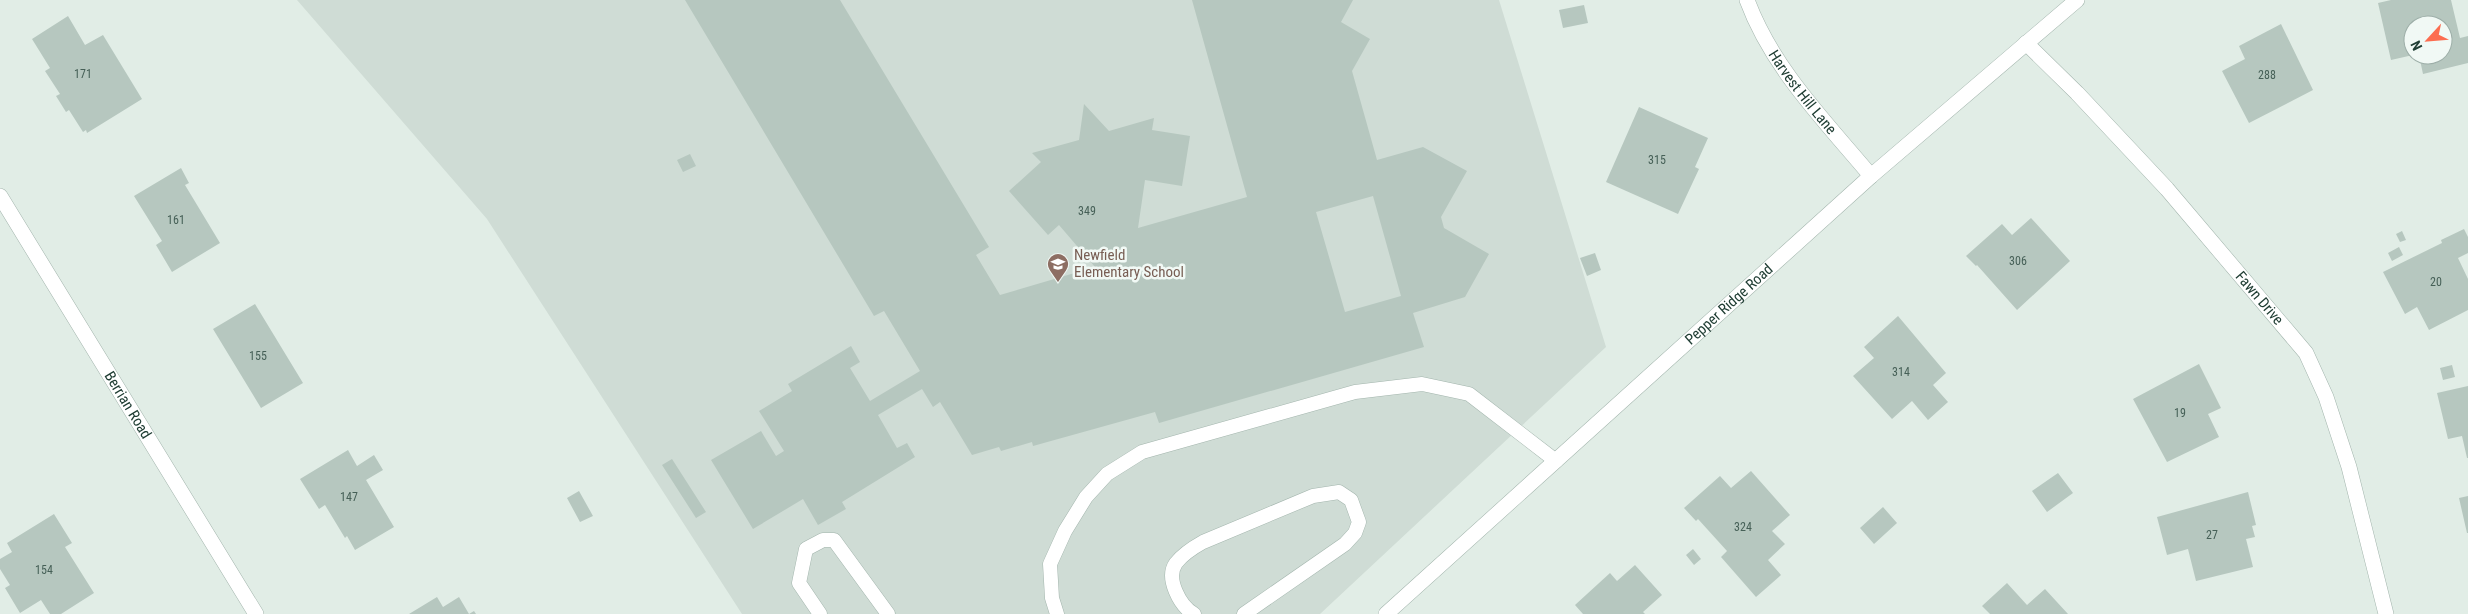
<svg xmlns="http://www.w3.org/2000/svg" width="2468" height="614" font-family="'Roboto Condensed',sans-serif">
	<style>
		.built { fill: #cfdcd5 }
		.building { fill: #b6c7bf; fill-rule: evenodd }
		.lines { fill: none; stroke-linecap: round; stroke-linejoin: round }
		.service-casing { stroke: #a3b5ad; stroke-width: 15 }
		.minor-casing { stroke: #a3b5ad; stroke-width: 16 }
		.service { stroke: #fff; stroke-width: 14 }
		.minor { stroke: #fff; stroke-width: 15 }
		.labels { text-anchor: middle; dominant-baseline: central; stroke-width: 5; stroke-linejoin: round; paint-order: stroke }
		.number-label { font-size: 12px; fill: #466057 }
		.street-label { font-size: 15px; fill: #203e34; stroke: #f1f9f5 }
		.education-label { font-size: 15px; fill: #785e54; stroke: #f1f9f5; text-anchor: start }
	</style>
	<rect width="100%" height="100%" fill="#e1ede6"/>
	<!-- built -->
	<path class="built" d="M297,0h1202l107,347 -286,267h-578l-255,-395z"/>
	<!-- building -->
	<path class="building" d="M685,0h155l149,247 -13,8 24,40 95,-28 -36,-42 -11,10 -39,-44 32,-29 -9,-9 47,-13 5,-36 25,27 45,-13 -2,12 38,6 -8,50 -37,-6 -7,48 109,-31 -55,-197h161l-12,22 29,17 -18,32 25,89 46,-13 44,24 -26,46 3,11 45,26 -24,43 -52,16 11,34 -265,76 -4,-11 -122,34 -1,-4 -31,9 -2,-4 -27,8 -32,-53 -7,5 -11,-18 -44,26 19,33 10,-5 8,14 -73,45 4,7 -28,16 -15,-26 -50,30 -42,-69 50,-29 15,25 8,-5 -25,-40 33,-20 -4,-7 63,-38 9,16 -10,6 20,33 50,-30 -36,-60 -10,5zM1373,196l28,100 -56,16 -29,-100z
		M2391,0h60l9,38 8,-2v27l-45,11 -4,-19h24v-30h-30v30l-22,5 -13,-57z
		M1584,5l4,18 -25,5 -4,-18z
		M68,16l17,29 18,-10 39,64 -55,34 -1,-3 -3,2 -14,-22 -3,2 -10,-16 4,-2 -15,-23 5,-3 -18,-29z
		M2281,24l32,66 -64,33 -27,-52 23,-12 -6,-13z
		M1639,107l69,31 -13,29 4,2 -21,45 -72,-32z
		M690,154l6,12 -13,6 -6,-12z
		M181,168l8,15 -4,2 35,58 -48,29 -16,-27 6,-4 -28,-45z
		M2031,218l39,43 -53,49 -40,-45 -1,1 -10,-10 36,-32 10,11z
		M2464,229l4,8v16l-10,5 10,21v31l-39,20 -12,-23 -12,7 -22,-42 59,-29 -1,-3z
		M2402,231l4,9 -6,2 -4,-8z
		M2399,247l4,8 -11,6 -4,-8z
		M1595,253l6,17 -14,6 -7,-18z
		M255,304l48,79 -42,25 -48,-79z
		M1898,316l48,57 -13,12 15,17 -20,18 -16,-19 -20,18 -39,-43 21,-18 -10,-11z
		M2199,364l22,44 -13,6 11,23 -52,25 -34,-63z
		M2452,365l3,12 -12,3 -3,-12z
		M2468,386v72h-1l-5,-22 -14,3 -11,-46z
		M348,450l9,16 17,-11 9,15 -17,10 28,47 -39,23 -8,-14 -2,2 -20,-33 -6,4 -19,-30z
		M672,459l34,53 -10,6 -34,-53z
		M1751,471l39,44 -18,16 13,13 -17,16 13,15 -25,22 -35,-40 6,-6 -29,-32 -2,2 -12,-13 36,-32 11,12z
		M2058,473l15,20 -26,19 -15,-21z
		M579,491l14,25 -13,6 -13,-24z
		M2248,492l8,33 -4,1 3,11 -9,2 7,28 -57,14 -8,-32 -21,6 -10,-38z
		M2468,496v37h-1l-8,-35z
		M1883,507l14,16 -23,21 -14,-16z
		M54,514l18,29 -7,4 29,46 -33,21h-11l-9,-14 -21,13 -15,-25 5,-3 -10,-16v-10l12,-7 -5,-9z
		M1693,549l8,10 -7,6 -8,-10z
		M1635,565l27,30 -19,17 2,2h-62l-8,-9 35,-32 7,8z
		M2007,583l20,22 18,-16 23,25h-78l-8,-8z
		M437,597l6,10 16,-10 10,17 5,-3 2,3h-67z"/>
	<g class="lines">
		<!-- service casing -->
		<g class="service-casing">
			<path id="service" d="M820,614l-21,-31 7,-34 17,-9h11l54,74
				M1057,614l-5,-16 -2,-34 15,-33 21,-34 21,-23 35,-22 213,-60 67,-8 47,10 87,67
				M1194,614c-14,-8 -29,-36 -18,-51 7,-9 18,-16 27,-21l110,-46 26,-4 12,8 8,22 -4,11 -10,11 -101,70"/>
		</g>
		<!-- minor casing -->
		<g class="minor-casing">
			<g id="minor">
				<path id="s1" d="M1747,0c25,68 78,121 124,176"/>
				<path id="s2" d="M2026,43l51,50 90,96 139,164 20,44 23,70 37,147"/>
				<path id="s3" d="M0,196l256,418"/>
				<path id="s4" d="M1386,614l485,-438 206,-176"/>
			</g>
		</g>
		<!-- service -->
		<use href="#service" class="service"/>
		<!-- minor -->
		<use href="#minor" class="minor"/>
	</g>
	<!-- icons -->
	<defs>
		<g id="school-pin" transform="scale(1.125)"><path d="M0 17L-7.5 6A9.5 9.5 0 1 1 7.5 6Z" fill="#8d6e63" stroke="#f1f9f5"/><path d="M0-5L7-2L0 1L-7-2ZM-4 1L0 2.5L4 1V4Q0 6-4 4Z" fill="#fff"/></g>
	</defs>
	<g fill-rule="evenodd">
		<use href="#school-pin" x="1058" y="264"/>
	</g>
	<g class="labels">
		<!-- number labels -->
		<g class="number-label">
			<text x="83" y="74">171</text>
			<text x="2267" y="75">288</text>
			<text x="1657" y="160">315</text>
			<text x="1087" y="211">349</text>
			<text x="176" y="220">161</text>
			<text x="2018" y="261">306</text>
			<text x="2436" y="282">20</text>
			<text x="258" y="356">155</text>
			<text x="1901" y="372">314</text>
			<text x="2180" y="413">19</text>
			<text x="349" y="497">147</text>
			<text x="1743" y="527">324</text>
			<text x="2212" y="535">27</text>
			<text x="44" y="570">154</text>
		</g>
		<!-- street labels -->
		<g class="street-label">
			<text stroke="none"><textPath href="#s1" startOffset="108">Harvest Hill Lane</textPath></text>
			<text stroke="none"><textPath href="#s2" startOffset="346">Fawn Drive</textPath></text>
			<text stroke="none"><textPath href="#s4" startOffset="462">Pepper Ridge Road</textPath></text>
			<text stroke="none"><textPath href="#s3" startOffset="245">Berrian Road</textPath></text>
		</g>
		<!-- education labels -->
		<g class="education-label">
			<text x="1074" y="255">Newfield<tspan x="1074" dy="17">Elementary School</tspan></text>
		</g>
	</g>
	<!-- north arrow -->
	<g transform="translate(2428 40) rotate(244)"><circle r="24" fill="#f1f9f5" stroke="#9daea8"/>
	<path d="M0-4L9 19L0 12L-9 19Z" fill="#fc6d50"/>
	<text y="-8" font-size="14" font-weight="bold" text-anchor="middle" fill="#203e34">N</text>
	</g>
</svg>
